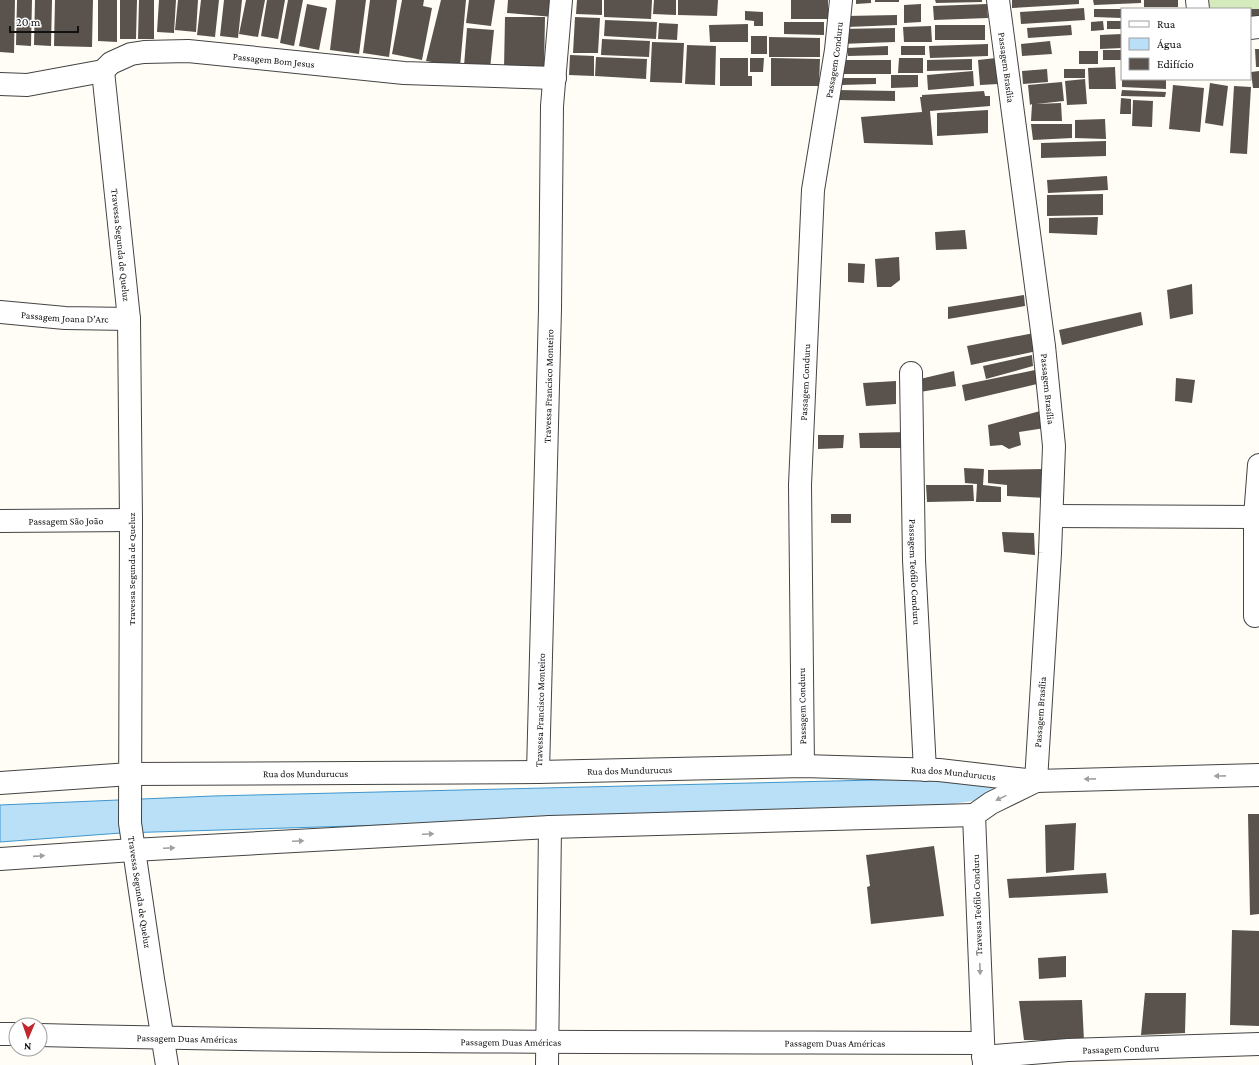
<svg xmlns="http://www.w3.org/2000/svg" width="1259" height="1065" font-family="'Crimson Pro',serif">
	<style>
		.green { fill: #d5ebbd }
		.water { fill: #b9e0f7; stroke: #3f96cf }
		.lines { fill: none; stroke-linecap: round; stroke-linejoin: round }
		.canal { stroke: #b9e0f7; stroke-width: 24 }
		.building { fill: #5a524d }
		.minor-casing { stroke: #444; stroke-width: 24 }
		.minor { stroke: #fff; stroke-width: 22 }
		.oneway { fill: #a0a0a0 }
		.labels { text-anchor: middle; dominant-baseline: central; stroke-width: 4; stroke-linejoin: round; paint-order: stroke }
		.street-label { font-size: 10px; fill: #111; stroke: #fff }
	</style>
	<rect width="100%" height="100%" fill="#fffdf5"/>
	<!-- green -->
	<path class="green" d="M1198,0h61v26l-9,-17h-51z"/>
	<!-- water -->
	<path class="water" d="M959,778l1,16 -10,14 -829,25 -121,9v-37l213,-9z"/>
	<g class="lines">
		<!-- canal -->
		<path class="canal" d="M927,792h23l72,-10"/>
	</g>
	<!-- building -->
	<path class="building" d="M0,0h15l-1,53 -14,-1z
		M17,0h15l-1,46 -15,-1z
		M35,0h17l-1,46 -17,-1z
		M55,0h38l-1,47 -38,-1z
		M98,0h19v42l-19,-1z
		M120,0h17l-1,39h-16z
		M139,0h15v39h-16z
		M159,0h17l-2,33 -17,-1z
		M178,0h20l-2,32 -21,-2z
		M201,0h18l-4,37 -18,-2z
		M224,0h18l-4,38 -18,-2z
		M246,0h19l-7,37 -19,-3z
		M267,0h18l-7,39 -17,-3z
		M288,0h15l-9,46 -14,-3z
		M336,0h30l-7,54 -29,-4z
		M370,0h27l-8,57 -26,-4z
		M402,0h22l-1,6 9,2 -10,52 -30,-6z
		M441,0h25l-6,67 -34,-6z
		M469,0h26l-4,26 -25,-3z
		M508,0h46l-1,17 -46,-4z
		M577,0h25v15l-26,-1z
		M604,0h48l-1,19 -47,-2z
		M654,0h22v15l-23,-1z
		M678,0h40l-1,16 -39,-1z
		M791,0h37v19h-37z
		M856,0h15v3l-15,1z
		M875,0h24v2h-24z
		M935,0h47v2l-46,1z
		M1012,0h67v4l-67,4z
		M1093,0h48v3l-47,2z
		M1144,0h34v7h-34z
		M307,4l20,4 -8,42 -20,-4z
		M921,4v18l-17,1v-18z
		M987,4l1,14 -54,2 -1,-14z
		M1084,8l1,12 -64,4 -1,-12z
		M1094,9h28v9l-28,-1z
		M1250,9h9v9h-9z
		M745,11l18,1v14h-9v-5l-9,-1z
		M897,15v10l-50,2 -1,-11z
		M505,17h40l-1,53 -40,-1z
		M575,17l25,1 -2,35h-25z
		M605,20l52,2 -1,17 -52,-3z
		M1103,21l1,9 -13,1v-9z
		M1107,21h15v8h-15z
		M784,22h40v13l-40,-1z
		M659,23l19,1 -1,16 -19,-1z
		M748,24v18h-38l-1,-17z
		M935,25h50v15h-50z
		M1071,25l1,10 -44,3 -1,-10z
		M931,26l1,16h-28l-1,-15z
		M467,28l27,2 -4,39 -26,-3z
		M895,28v14l-55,2v-15z
		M1122,34v14l-22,1v-14z
		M751,36h16v18h-16z
		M769,37l51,1v19h-51z
		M602,39l48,2 -1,16 -48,-2z
		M1050,41l2,13 -30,2 -1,-12z
		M652,42l32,1 -2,40 -32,-1z
		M988,44v12l-58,2 -1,-12z
		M687,45l29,1 -1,39 -30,-1z
		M888,46v9l-40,1 -1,-8z
		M901,46h24v9h-24z
		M1255,49h4v18h-3z
		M1103,50h19v10h-19z
		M1079,51h19v13h-19z
		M570,55l24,1v20l-25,-1z
		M596,57l51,2 -1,20 -51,-3z
		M720,58h28v18h4v10h-32z
		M750,58h14l-1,14h-13z
		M771,58l49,1 -1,27h-48z
		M899,58h24v15h-25z
		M996,58l2,26 -18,1 -2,-25z
		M972,59v11l-45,1v-11z
		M842,60h49v14h-50z
		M1115,67l1,22h-27l-1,-21z
		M1047,69l1,13 -25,2 -1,-13z
		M1064,69h21v9h-21z
		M973,71l1,15 -46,4 -1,-15z
		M1259,71v17h-6l-2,-16z
		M891,75h27v12l-27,1z
		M841,78h35v6l-35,1z
		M1085,79l2,25 -20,1 -2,-24z
		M1122,79h44v10l-44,-2z
		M1062,82l2,19 -28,3 25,-1 1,18h-31l1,-17 -2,1 -2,-20z
		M1210,83l18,3 -5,40 -18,-3z
		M1173,85l31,3 -4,44 -31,-3z
		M1234,86l17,1 -4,67 -17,-1z
		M837,90l58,1v10l-58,-1z
		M1122,90l44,2 -1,5 -44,-1z
		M984,91l1,5h5v10l-60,5 3,34 -69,-2 -3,-26 61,-5 -2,-15h2v-2z
		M1121,98l10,1v15h-11z
		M1133,100l20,1 -1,26 -20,-1z
		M988,110v23l-51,3v-23z
		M1105,119l1,20 -31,-1v-18z
		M1031,124h41v14l-39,2z
		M1106,141v15l-65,2v-15z
		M1107,176l1,14 -60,3 -1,-13z
		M1103,194v21l-56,1v-21z
		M1098,217l-1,18 -48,-2v-15z
		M965,230l2,19 -31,1 -1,-18z
		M899,257l1,23 -9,7h-14l-2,-28z
		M848,263l17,1 -1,19 -16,-1z
		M1192,284l1,30 -23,5 -3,-29z
		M1024,295l1,11 -77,13v-12z
		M1141,312l2,13 -81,20 -3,-15z
		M1034,333l3,18 -66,14 -4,-19z
		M1032,355l1,11 -47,13 -3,-13z
		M1035,370l2,14 -72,17 -3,-16z
		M954,371l2,15 -36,6v-13z
		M1176,378l19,2 -3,23 -17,-2z
		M896,381v23l-30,2 -3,-23z
		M1044,410l1,18 -26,4 2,13 -12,4 -7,-4 -12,1 -2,-21z
		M910,432l-1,16h-49l-1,-15z
		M818,435h26l-1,13 -25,1z
		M964,468l20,1 -1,16 18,2v15h-25l1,-18 -12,-1z
		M1045,469l2,29 -40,-2v-11l-19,-2v-13z
		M926,485h47l1,16 -47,1z
		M831,514h20v9h-20z
		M1002,532l32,1 1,22 -31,-3z
		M1248,814h11v100l-9,1z
		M1076,823l-2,47 -28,3 -1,-48z
		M934,846l10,70 -73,8 -4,-37 3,-1 -4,-31z
		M1106,873l2,20 -99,5 -2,-19z
		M1232,930l27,1v95l-29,-1z
		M1066,956v21l-27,2 -1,-21z
		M1145,993h41l-1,40 -44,2z
		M1082,1000l2,41 -60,-1 -5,-39z"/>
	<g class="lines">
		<!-- minor casing -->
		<g class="minor-casing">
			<g id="minor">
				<path id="s1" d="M998,0l46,346 10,100 -4,107 -14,228"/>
				<path d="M1197,0l1,9"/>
				<path d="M1250,28l9,-1"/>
				<path id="s2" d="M103,71l26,248 2,201 -1,303 23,156 14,86"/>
				<path id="s3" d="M0,84l27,1 76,-14 8,-8 20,-9 13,-2 44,-1 216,22 151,5"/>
				<path id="s4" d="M0,312l65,6 64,1"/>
				<path id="s5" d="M911,373l3,187 11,210"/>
				<path d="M1052,516l203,1"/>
				<path id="s6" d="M0,521l131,-1"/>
				<path d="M1255,616v-99l4,-52"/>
				<path id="s7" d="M803,766l-3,-281 13,-295 23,-140 5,-50"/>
				<path id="s8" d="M538,772l12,-463 2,-203 9,-106"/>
				<path id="s9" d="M0,783l130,-9 408,-2 265,-6 136,4 97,11 223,-6"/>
				<path d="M0,859l133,-9 417,-23 424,-12"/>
				<path d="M0,1034h16"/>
				<path id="s10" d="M40,1035c314,8 628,7 942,8"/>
				<path id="s11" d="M983,1057l85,-7 191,-6"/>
				<path d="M547,1065l3,-238"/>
				<path d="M984,1065l-10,-250 17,-12 45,-22"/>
			</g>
		</g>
		<!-- minor -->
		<use href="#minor" class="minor"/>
	</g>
	<!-- one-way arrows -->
	<defs><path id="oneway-solid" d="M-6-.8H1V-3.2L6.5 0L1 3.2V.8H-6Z"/></defs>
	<g class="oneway">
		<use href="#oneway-solid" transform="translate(1220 776) rotate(179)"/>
		<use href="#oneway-solid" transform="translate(1090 779) rotate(179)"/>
		<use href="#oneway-solid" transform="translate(1001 798) rotate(154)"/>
		<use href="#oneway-solid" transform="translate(428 834) rotate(-3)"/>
		<use href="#oneway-solid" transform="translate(298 841) rotate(-3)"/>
		<use href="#oneway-solid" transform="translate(169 848) rotate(-3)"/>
		<use href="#oneway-solid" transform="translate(39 856) rotate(-4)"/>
		<use href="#oneway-solid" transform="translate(980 969) rotate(88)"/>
	</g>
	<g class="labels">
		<!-- street labels -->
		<g class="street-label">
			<text stroke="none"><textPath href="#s3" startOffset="281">Passagem Bom Jesus</textPath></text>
			<text stroke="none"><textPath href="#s7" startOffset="708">Passagem Conduru</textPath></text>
			<text stroke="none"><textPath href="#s1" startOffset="68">Passagem Brasília</textPath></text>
			<text stroke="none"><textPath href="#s2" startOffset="175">Travessa Segunda de Queluz</textPath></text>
			<text stroke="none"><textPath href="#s4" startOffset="65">Passagem Joana D’Arc</textPath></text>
			<text stroke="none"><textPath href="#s7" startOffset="384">Passagem Conduru</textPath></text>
			<text stroke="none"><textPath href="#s8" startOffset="386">Travessa Francisco Monteiro</textPath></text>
			<text stroke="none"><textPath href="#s1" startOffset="392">Passagem Brasília</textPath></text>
			<text stroke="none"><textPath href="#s6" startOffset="66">Passagem São João</textPath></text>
			<text transform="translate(131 569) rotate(-90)">Travessa Segunda de Queluz</text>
			<text stroke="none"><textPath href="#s5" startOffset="199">Passagem Teófilo Conduru</textPath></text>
			<text transform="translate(802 706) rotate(-91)">Passagem Conduru</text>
			<text stroke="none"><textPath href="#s8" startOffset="62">Travessa Francisco Monteiro</textPath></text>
			<text transform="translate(1040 712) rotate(-86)">Passagem Brasília</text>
			<text stroke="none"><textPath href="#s9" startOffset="630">Rua dos Mundurucus</textPath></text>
			<text stroke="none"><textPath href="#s9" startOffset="306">Rua dos Mundurucus</textPath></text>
			<text stroke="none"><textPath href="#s9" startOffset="954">Rua dos Mundurucus</textPath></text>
			<text stroke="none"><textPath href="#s2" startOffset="823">Travessa Segunda de Queluz</textPath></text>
			<text transform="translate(977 905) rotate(-92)">Travessa Teófilo Conduru</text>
			<text stroke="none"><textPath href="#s10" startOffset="147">Passagem Duas Américas</textPath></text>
			<text stroke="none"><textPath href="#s10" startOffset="471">Passagem Duas Américas</textPath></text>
			<text stroke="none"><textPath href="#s10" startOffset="795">Passagem Duas Américas</textPath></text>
			<text stroke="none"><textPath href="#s11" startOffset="138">Passagem Conduru</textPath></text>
		</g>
	</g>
	<!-- legend -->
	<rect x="1121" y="8" width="130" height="72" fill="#ffffff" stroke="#a0a0a0"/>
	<rect x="1129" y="21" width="20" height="6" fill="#ffffff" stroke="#a0a0a0"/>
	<text x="1157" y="28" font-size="12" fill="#111111">Rua</text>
	<rect x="1129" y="38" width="20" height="12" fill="#b9e0f7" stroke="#a0a0a0"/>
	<text x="1157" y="48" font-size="12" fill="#111111">Água</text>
	<rect x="1129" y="58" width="20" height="12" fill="#5a524d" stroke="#a0a0a0"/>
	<text x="1157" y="68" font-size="12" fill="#111111">Edifício</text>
	<!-- north arrow -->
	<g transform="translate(28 1037) rotate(182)"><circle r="19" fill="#ffffff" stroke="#a0a0a0"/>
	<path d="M0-3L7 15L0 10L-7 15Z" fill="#c4262e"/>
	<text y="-6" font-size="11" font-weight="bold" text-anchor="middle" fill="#111111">N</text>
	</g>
	<!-- scale -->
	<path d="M10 26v6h68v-6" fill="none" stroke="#111111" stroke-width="2"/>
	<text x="16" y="26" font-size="12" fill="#111111" stroke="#ffffff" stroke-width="3" paint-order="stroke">20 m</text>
</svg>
